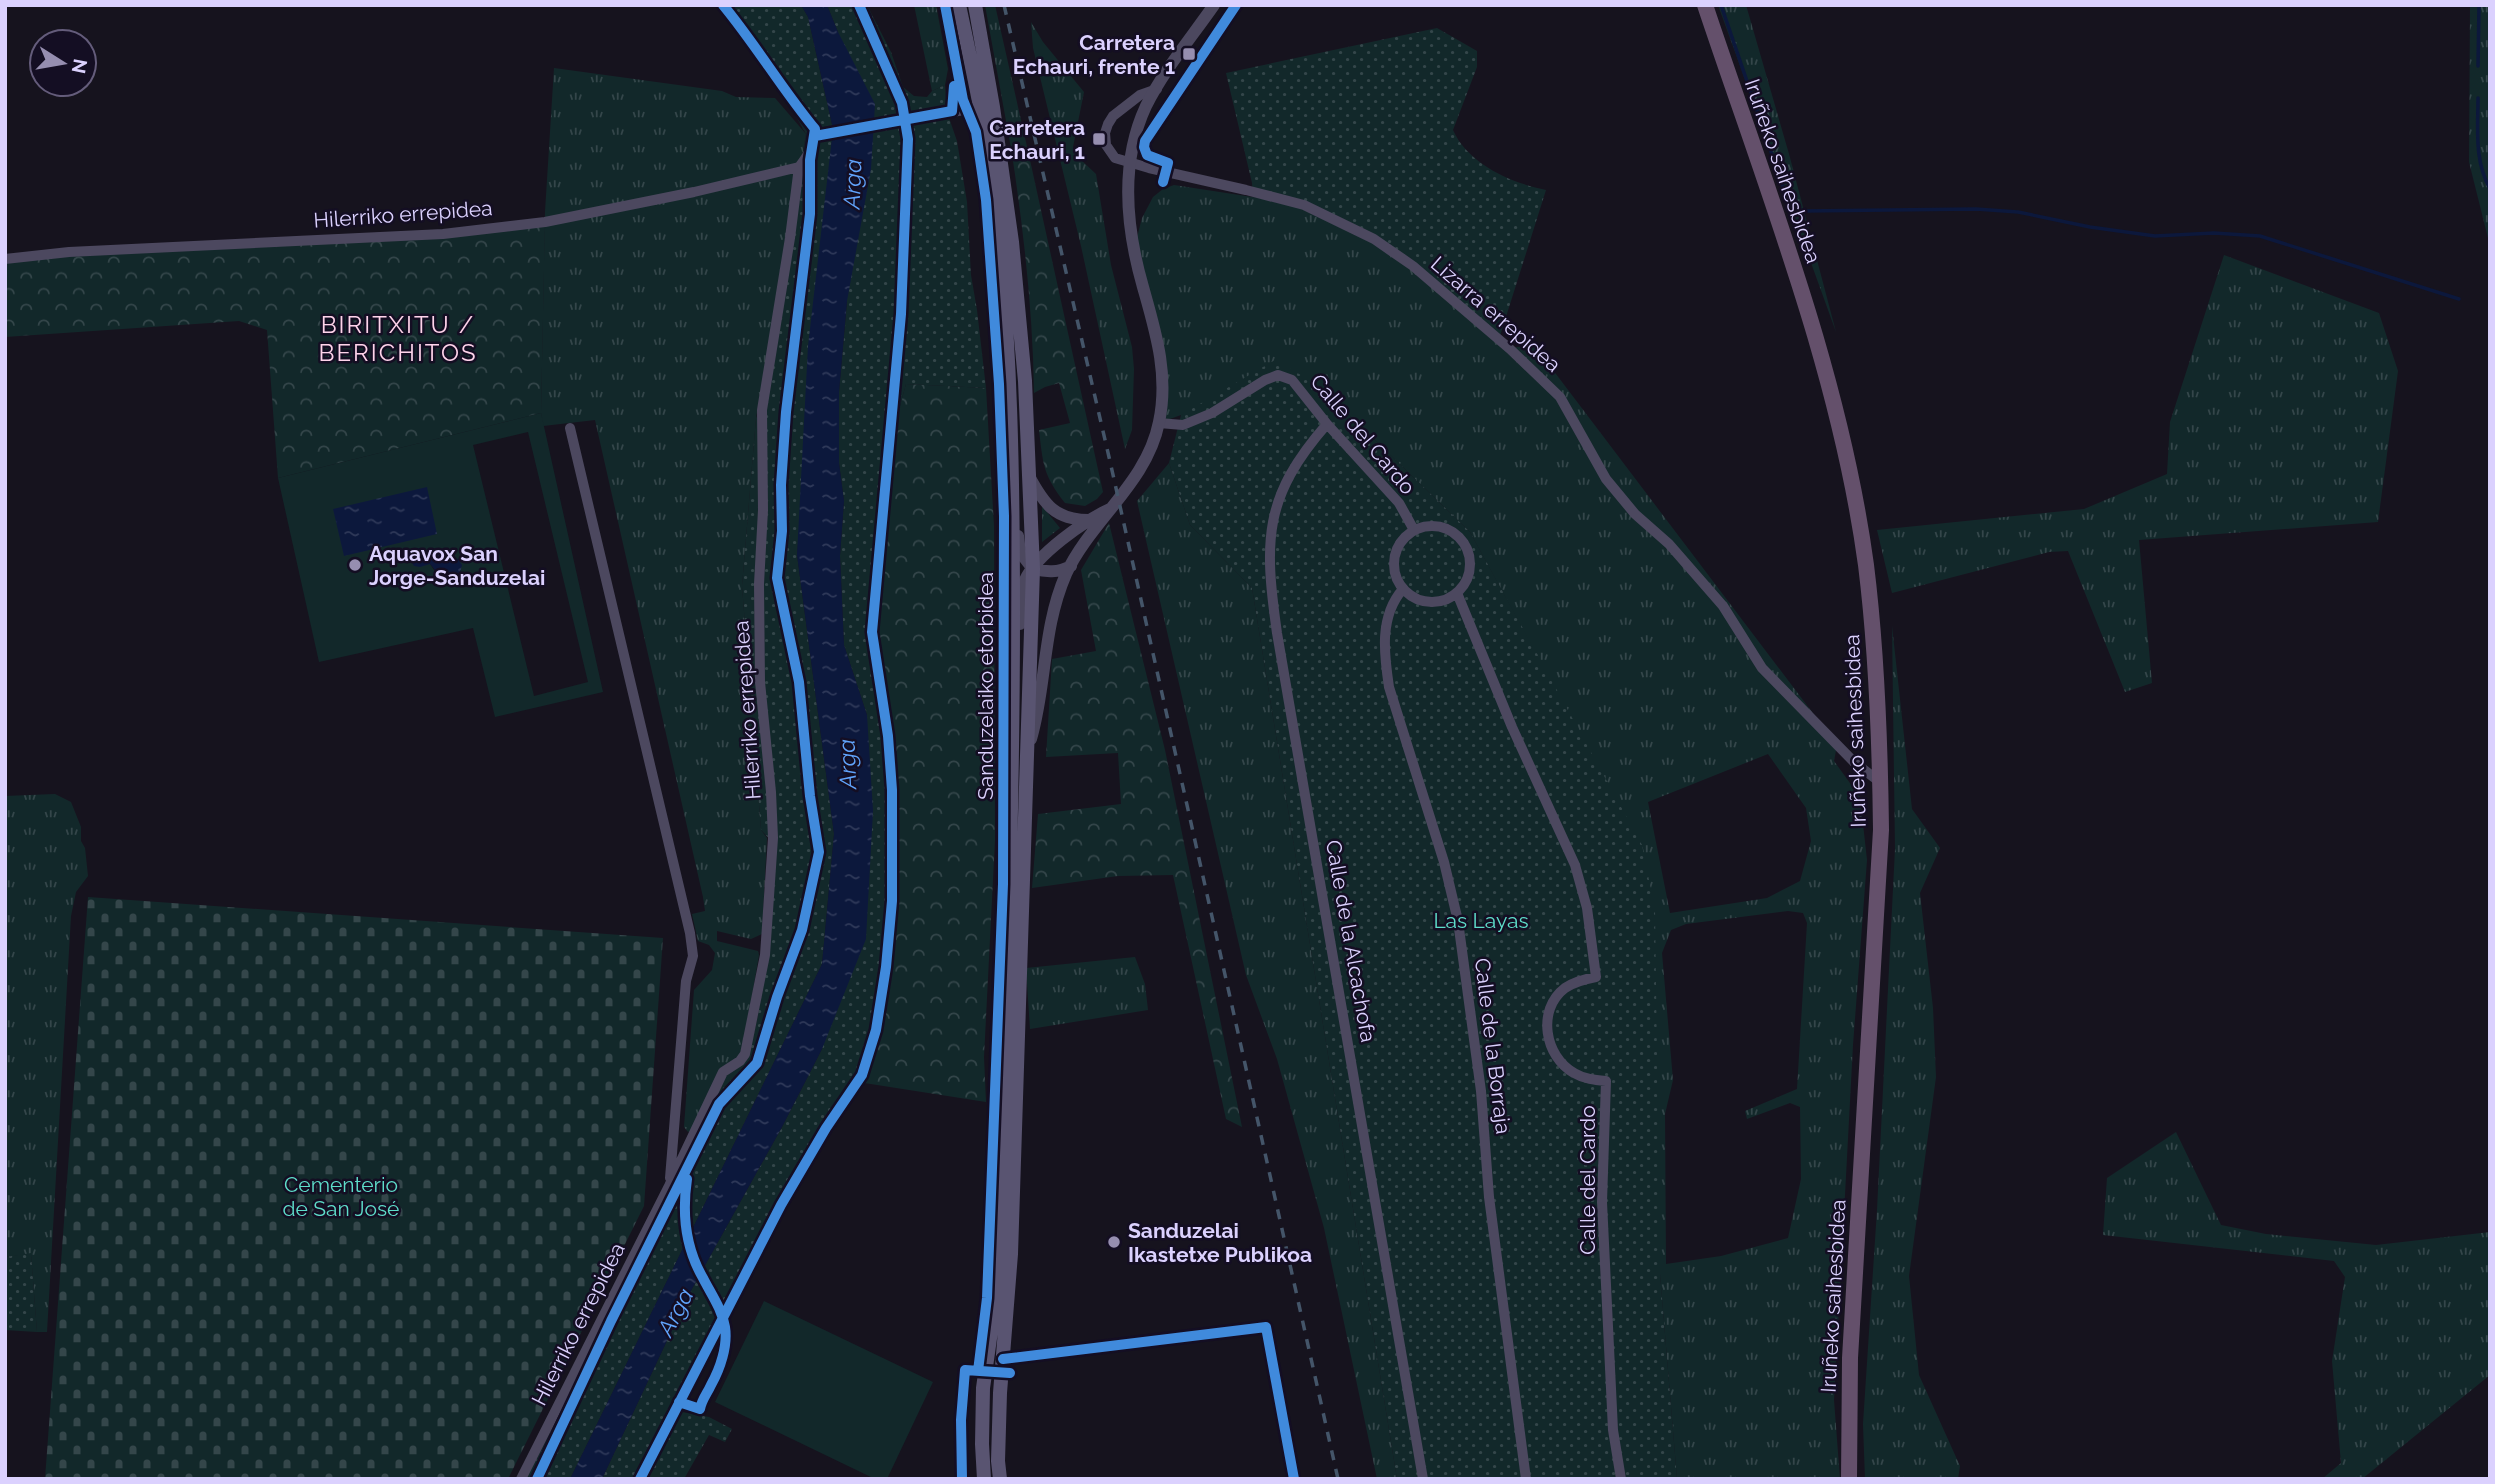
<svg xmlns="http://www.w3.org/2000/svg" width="2495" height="1484" font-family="Raleway,sans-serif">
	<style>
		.grass { fill: url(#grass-tufts); fill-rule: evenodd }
		.forest { fill: url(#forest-crowns) }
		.cemetery { fill: url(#cemetery-stones) }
		.park { fill: url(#park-dots) }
		.pitch { fill: #12282a; fill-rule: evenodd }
		.water { fill: url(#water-ripples) }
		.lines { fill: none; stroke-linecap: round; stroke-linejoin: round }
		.stream { stroke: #0c183c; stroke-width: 3.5 }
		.minor { stroke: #4c485f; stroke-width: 10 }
		.tertiary { stroke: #4c485f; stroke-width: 12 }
		.secondary { stroke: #595471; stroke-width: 14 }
		.trunk { stroke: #64506b; stroke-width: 16 }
		.rail { stroke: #445569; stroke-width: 3.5; stroke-dasharray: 10 9; stroke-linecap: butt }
		.cycleway-casing { stroke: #140e23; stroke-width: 15 }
		.cycleway { stroke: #408adc; stroke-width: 10 }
		.poi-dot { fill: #968eb0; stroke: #140e23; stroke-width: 2.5 }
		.labels { text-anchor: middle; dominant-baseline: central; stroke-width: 5; stroke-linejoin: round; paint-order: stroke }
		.poi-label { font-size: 21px; font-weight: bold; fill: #dbd1fe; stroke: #140e23; text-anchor: end }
		.street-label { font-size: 21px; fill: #dbd1fe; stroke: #140e23 }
		.park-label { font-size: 21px; fill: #5eddca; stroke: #140e23 }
		.water-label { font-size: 23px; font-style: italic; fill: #61a4fc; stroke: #140e23 }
		.quarter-label { font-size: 24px; letter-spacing: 2px; fill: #fed3ea; stroke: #140e23 }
	</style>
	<defs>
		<pattern id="grass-tufts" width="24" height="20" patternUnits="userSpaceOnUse" patternTransform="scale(1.75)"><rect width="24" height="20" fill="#12282a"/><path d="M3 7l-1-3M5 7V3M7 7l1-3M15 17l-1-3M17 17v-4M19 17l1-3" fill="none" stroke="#34464a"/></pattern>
		<pattern id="forest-crowns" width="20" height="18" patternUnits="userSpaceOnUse" patternTransform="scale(1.75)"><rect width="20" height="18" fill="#12282a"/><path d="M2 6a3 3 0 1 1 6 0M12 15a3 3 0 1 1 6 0" fill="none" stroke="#34464a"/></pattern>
		<pattern id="cemetery-stones" width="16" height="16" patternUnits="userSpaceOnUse" patternTransform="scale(1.75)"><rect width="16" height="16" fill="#12282a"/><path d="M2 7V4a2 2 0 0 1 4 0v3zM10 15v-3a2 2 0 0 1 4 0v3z" fill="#34464a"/></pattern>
		<pattern id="park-dots" width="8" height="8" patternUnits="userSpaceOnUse" patternTransform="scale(1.75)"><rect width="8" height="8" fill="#12282a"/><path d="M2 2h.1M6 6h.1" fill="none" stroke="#34464a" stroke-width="1.8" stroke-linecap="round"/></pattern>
		<pattern id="water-ripples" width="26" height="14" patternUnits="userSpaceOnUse" patternTransform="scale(1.75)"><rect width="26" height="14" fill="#0c183c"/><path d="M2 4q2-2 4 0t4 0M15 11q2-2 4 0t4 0" fill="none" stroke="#2f3959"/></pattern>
	</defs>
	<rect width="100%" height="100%" fill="#16131e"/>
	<!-- grass -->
	<path class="grass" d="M914,5h22l12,64 -3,16 -13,6z
		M985,5h10l33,146 -16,3z
		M1718,5h28l43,149 47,178z
		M2470,5h20v241l-21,-84z
		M1031,22l12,20 41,50 -11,55 7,12 16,15 15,91 21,82 2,22 -2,61 -7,19 -44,-203 -48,-198z
		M554,68l168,23 14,6 39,1 31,36 -50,284 -14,168 19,244 6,8 -5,96 -11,5 -34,-8v10l41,10 1,4 -16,94 -52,82 -3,1 -4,-5 10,-137 18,-20 3,-17 -6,-8 -11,-4 -6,-27 13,-3 -2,-14 -108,-477 -52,6 -2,-13 4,-201z
		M1174,185l130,20 70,34 136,109 24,-3 303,400 -3,16 26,36 7,63 -14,185 -19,355 6,79h-163l-17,-205 -109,-593 -81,-149 -152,-147 -137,30 -22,8 1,-76 -26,-98 8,-31 11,-21 10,-8zM1768,754l38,54 5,33 -11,40 -33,17 -97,15 -22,-111zM1788,911l15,2 4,10 -10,166 -52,22 2,8 43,-16 10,4 1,72 -13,59 -67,18 -55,8 -1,-150 8,-34 -11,-127 9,-23 15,-6z
		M2224,255l155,58 19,58 -20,151 -239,18 13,143 -27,9 -57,-141 -19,1 -157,41 -15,-63 207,-21 83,-35 3,-52z
		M1169,463l21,62 62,63 145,891h-20l-53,-251 -47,-169 -31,-84 -109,-474z
		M1042,506l18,22 -18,14z
		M1892,626l20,183 28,39 -20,45 13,115 3,69 -27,199 10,99 41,91 -2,13h-93l-2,-55 14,-214 18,-361z
		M55,794l16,8 10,25v14l4,7 3,28 -12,16 -5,24 -24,416h-10l-6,-78 -26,3v-461z
		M1135,957l10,27 3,26 -118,19 -4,-61z
		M2176,1132l45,93 45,9 110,11 114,-13v143l-128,104h-40l19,-16 -9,-102 13,-84 -11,-16 -231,-26 4,-57z"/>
	<!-- forest -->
	<path class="forest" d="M1028,151l75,341 -6,7 -12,7 -20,-3c-22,-28 -22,-39 -26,-73l31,-7 -11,-40 -14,4 -11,6c-1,-80 -10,-159 -22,-239z
		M545,222l-4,191 -263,65 -11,-148 -28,-9 -234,16v-78l438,-25z
		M906,384l80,4 8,138 1,314 -11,217 2,45 -128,-20 18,-52 16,-129v-111l-19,-175 19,-180z
		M1109,523l56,227 77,377 -16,-8 -53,-244 -55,1 -86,12 6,-74 83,-10 -3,-51 -72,4 6,-98 44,-8 -15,-81z"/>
	<!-- cemetery -->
	<path class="cemetery" d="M88,897l575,41 -19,268 -136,273h-463z"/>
	<!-- park -->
	<path class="park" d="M732,5h69l7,12 25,112 -36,426 37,279 -12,130 -252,515h-44l130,-248 71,-157 17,-11 4,-5c19,-70 22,-141 27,-213l-14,-15 -19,-244 14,-168 7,-16 43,-268z
		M827,5h40l24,47 12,35 11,9 13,1 5,-6 13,-6 2,27 10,29 10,61 4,73 6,35 9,78 -80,-4 -14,51 -14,147 2,96 12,112v111l-16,129 -18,52 -116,196 -71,132 38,7 23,12 -7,13 -16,-7 -25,44h-82l86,-183 94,-169 40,-78 45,-334 -23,-70 -4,-89 4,-55 -5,-38v-71l8,-90 -9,-270z
		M1437,28l40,23v16l-24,63c15,34 58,53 93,60l-47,149 -125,-100 -70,-34 -51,-8 -1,-14 -26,-110z
		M1275,360l43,25 152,147 172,313 13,65 5,364 17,205h-280l-145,-891 -62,-63 -21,-62 12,-48z
		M31,1253l6,79 -32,-2v-73z"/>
	<!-- pitch -->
	<path class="pitch" d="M541,413l62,279 -108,25 -22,-89 -154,34 -41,-184zM528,432l60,250 -54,14 -61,-251zM415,549l10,2 1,3 22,1 -8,24 -10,-15h-5z
		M764,1301l169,81 -46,97h-12l-160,-77z"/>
	<!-- water -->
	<path class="water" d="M801,5h26l11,27 37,72 -4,65 -24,132 -8,91v71l5,38 -4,55 4,89 23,70 6,96 -7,128 -44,110 -40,78 -94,169 -86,183h-32l252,-515 12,-130 -37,-279 11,-209 25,-217 -25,-112z
		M427,487l10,47 -93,22 -11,-47z
		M420,548l6,6h4l3,-4 7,5 18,4 4,6 -2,8 -5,8c-17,3 -16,-8 -25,-17l-10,3 -6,-1 -4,-6 5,-11z"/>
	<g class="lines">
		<!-- stream -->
		<path class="stream" d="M1721,5l63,185 9,17 10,4 173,-2 42,3 72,15 65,9 59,-3 46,3 199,63
			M2478,66l1,-59
			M2478,98c0,32 -4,62 12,91"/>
		<!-- minor -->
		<path class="minor" d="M1157,89l-17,6 -27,21 -5,8 -3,9 1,12 9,13 34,10 97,22 58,15 70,34 39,27 97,83 50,48 46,82 29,35 34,30 54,62 39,62 93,95 25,19
			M815,136l166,-29
			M5,259l64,-7 374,-18 102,-12 149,-30 105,-25
			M1159,423l24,2 29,-12 53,-33 13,-5 14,5 35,44 72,79 15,27
			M1327,424c-64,73 -63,117 -50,209l146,846
			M570,428l120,505 3,23 -7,25 -16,197
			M1394 564a38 38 0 1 1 76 0a38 38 0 1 1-76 0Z
			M1403,589c-24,27 -19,65 -14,98l55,175 14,59 23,170 8,106 37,282
			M1457,593l55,134 63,138 12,43 9,69c-11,2 -22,5 -31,11 -29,22 -20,69 9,85 10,6 21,7 32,8l-4,121 11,228 8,49
			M1003,1359l263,-32 28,152
			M521,1479l148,-293 54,-114 17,-11 5,-7 20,-99 8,-117 -2,-46 -11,-110 -1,-98 4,-74 -1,-100 28,-172 9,-71c8,-10 17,-25 16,-38 -33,-40 -59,-84 -92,-124"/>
		<!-- tertiary -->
		<path class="tertiary" d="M1029,476c15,28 26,44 60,44
			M1018,536l2,16 13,17c13,3 25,4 38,-3
			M1020,624c0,-14 -1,-30 5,-44 12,-26 59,-59 85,-71
			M1031,739c16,-55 11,-110 35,-165 25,-54 81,-91 93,-152 10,-47 -3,-89 -16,-135 -17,-59 -24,-123 3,-181 18,-36 45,-68 68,-101"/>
		<!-- secondary -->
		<path class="secondary" d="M959,5c15,70 30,140 38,211 14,131 16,265 16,397 0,214 -8,428 -15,642l-4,55 -11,78 -1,56 2,35
			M975,5l18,102 19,135 13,139 8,188 -22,685 -11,139 -2,68 2,18"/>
		<!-- trunk -->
		<path class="trunk" d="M1705,5c61,183 135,368 161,560 11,88 14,177 15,265l-31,528 -1,121"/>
		<!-- rail -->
		<path class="rail" d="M1004,5l105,452 229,1022"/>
		<!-- cycleway casing -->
		<g class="cycleway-casing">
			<path id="cycleway" d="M945,5l18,95 13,32 10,68 13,184 5,132 -1,368 -16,414 -9,73
				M815,136l137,-25 2,-25
				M1163,182l5,-19 -21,-8 -3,-8 1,-6 91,-136
				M1003,1359l263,-32 28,152
				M679,1402l21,7c2,-10 7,-15 11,-24 9,-16 17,-39 14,-58 -3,-18 -14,-33 -22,-49 -18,-31 -21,-65 -16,-99
				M537,1479l74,-158 108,-217 38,-41 20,-66 25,-67 17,-78 -9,-56 -11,-114 -22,-104 5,-47 -1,-46 5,-73 24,-198v-54l5,-31c-33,-40 -59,-84 -92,-124
				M640,1479l141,-274 45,-77 36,-53 14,-45 10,-63 6,-66v-111l-4,-54 -16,-104 29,-318 7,-175 -6,-36 -43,-98
				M962,1479l-1,-59 4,-50 45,3"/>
		</g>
		<!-- cycleway -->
		<use href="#cycleway" class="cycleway"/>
	</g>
	<!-- markers -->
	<g class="poi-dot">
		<rect x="1182" y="47" width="14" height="14" rx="3.5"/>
		<rect x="1092" y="132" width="14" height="14" rx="3.5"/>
		<circle cx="355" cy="565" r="7"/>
		<circle cx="1114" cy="1242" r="7"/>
	</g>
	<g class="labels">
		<!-- poi labels -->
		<g class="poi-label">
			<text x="1175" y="42">Carretera<tspan x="1175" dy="24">Echauri, frente 1</tspan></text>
			<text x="1085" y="127">Carretera<tspan x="1085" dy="24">Echauri, 1</tspan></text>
			<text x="369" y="553" text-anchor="start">Aquavox San<tspan x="369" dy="24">Jorge-Sanduzelai</tspan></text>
			<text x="1128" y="1230" text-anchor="start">Sanduzelai<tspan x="1128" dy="24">Ikastetxe Publikoa</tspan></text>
		</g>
		<!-- street labels -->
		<g class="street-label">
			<text transform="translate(1783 171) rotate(71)">Iruñeko saihesbidea</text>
			<text transform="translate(403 214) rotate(-4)">Hilerriko errepidea</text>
			<text transform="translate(1496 314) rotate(41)">Lizarra errepidea</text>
			<text transform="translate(1363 434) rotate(50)">Calle del Cardo</text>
			<text transform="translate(985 686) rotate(-90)">Sanduzelaiko etorbidea</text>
			<text transform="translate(747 710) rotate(-94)">Hilerriko errepidea</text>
			<text transform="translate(1855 731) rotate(-92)">Iruñeko saihesbidea</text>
			<text transform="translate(1351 941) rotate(80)">Calle de la Alcachofa</text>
			<text transform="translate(1493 1046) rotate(83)">Calle de la Borraja</text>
			<text transform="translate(1587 1180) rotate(-90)">Calle del Cardo</text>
			<text transform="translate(1833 1296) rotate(-87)">Iruñeko saihesbidea</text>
			<text transform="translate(578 1324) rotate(-63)">Hilerriko errepidea</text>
		</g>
		<!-- park labels -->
		<g class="park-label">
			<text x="1481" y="920">Las Layas</text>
			<text x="341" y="1184">Cementerio<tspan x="341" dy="24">de San José</tspan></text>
		</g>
		<!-- water labels -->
		<g class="water-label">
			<text transform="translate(852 184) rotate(-88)">Arga</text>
			<text transform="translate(847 764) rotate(-92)">Arga</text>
			<text transform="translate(675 1312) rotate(-62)">Arga</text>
		</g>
		<!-- quarter labels -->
		<g class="quarter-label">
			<text x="398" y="324">BIRITXITU /<tspan x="398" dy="28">BERICHITOS</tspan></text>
		</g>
	</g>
	<!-- border -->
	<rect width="2495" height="1484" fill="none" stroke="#dbd1fe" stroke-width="14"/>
	<!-- north arrow -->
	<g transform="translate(63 63) rotate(101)"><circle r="33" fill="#140e23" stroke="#645c7b" stroke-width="2"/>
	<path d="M0-5L12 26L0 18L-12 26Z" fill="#968eb0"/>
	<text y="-10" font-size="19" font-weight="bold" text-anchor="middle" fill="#dbd1fe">N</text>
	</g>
</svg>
